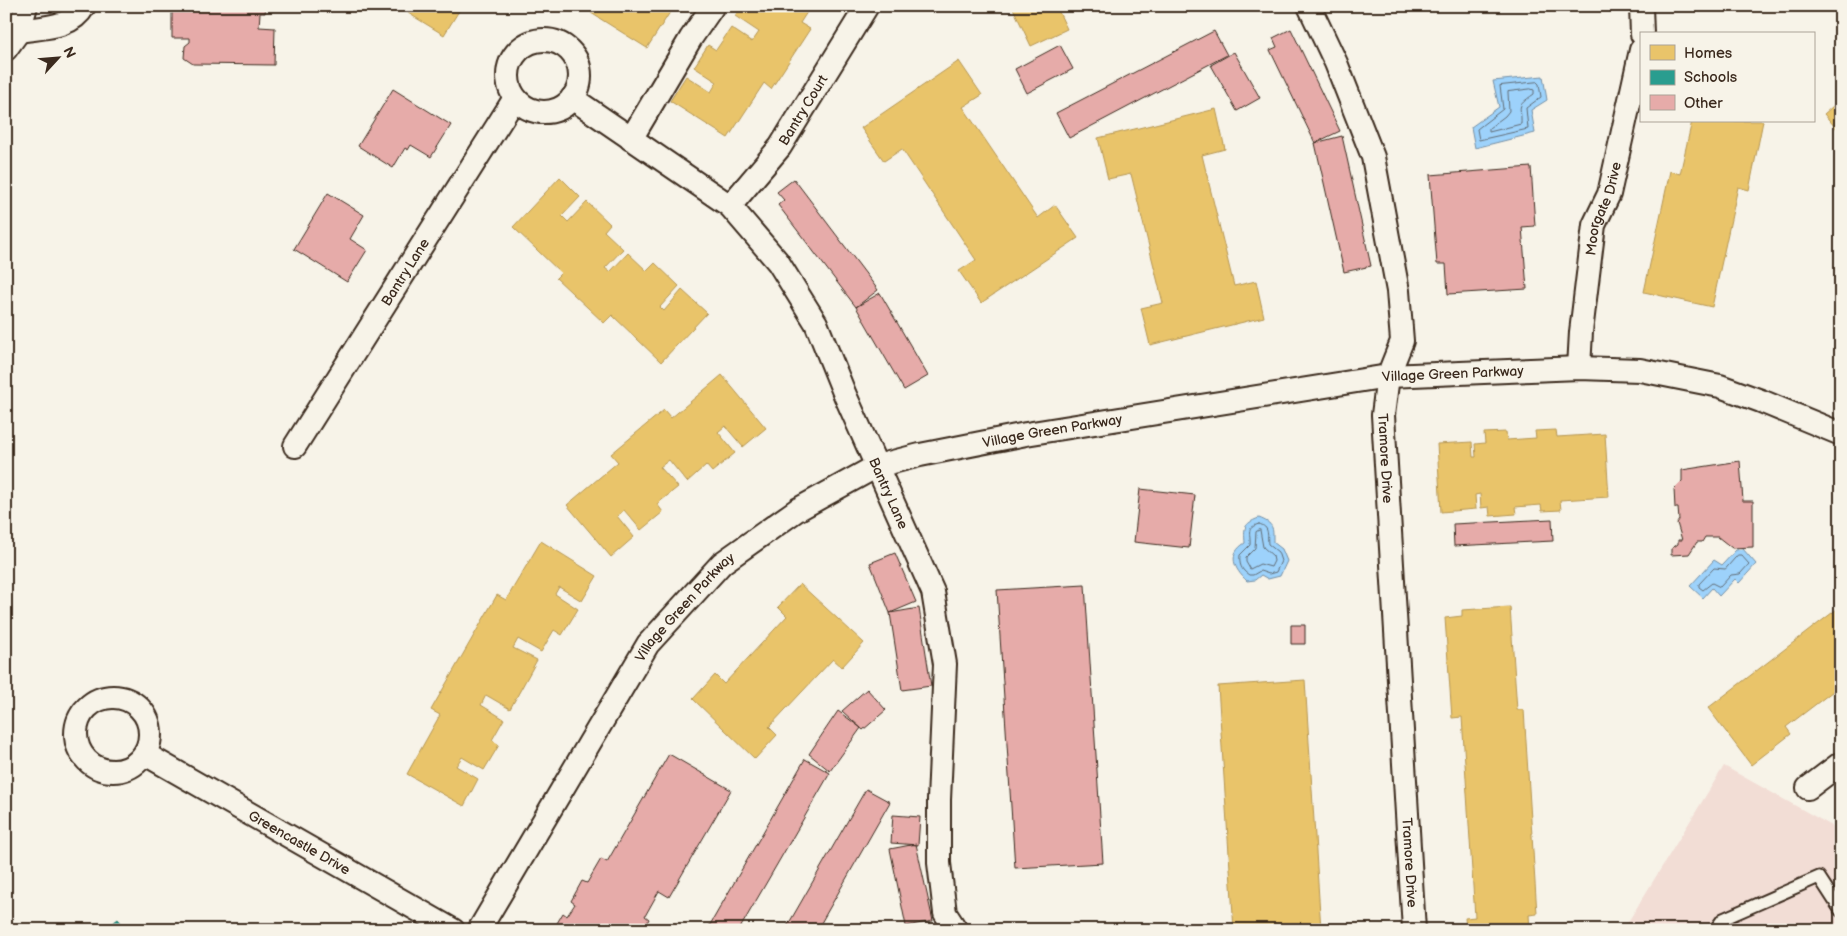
<svg xmlns="http://www.w3.org/2000/svg" width="1847" height="936" font-family="'Balsamiq Sans',sans-serif">
	<style>
		.built { fill: #f2ddd5 }
		.water { fill: #9dd2fb; stroke: #768fa3 }
		.homes { fill: #e9c46a; stroke: #b59653 }
		.schools { fill: #2a9d8f; stroke: #2f7a6d }
		.lines { fill: none; stroke-linecap: round; stroke-linejoin: round }
		.shore { stroke: #626d76; stroke-width: 1 }
		.building { fill: #e6aba9; stroke: #3b2a1e }
		.lane-casing { stroke: #3b2a1e; stroke-width: 15 }
		.street-casing { stroke: #3b2a1e; stroke-width: 26 }
		.lane { stroke: #f7f3e8; stroke-width: 11 }
		.street { stroke: #f7f3e8; stroke-width: 22 }
		.labels { text-anchor: middle; dominant-baseline: central; stroke-width: 5; stroke-linejoin: round; paint-order: stroke }
		.street-label { font-size: 14px; fill: #3b2a1e; stroke: #f7f3e8 }
	</style>
	<rect width="100%" height="100%" fill="#f7f3e8"/>
	<filter id="ink" filterUnits="userSpaceOnUse"><feTurbulence type="fractalNoise" baseFrequency=".02" numOctaves="2"/><feDisplacementMap in="SourceGraphic" scale="10" xChannelSelector="R" yChannelSelector="G"/><feConvolveMatrix kernelMatrix="1 2 1 2 8 2 1 2 1" color-interpolation-filters="sRGB"/></filter>
	<g filter="url(#ink)">
		<!-- built -->
		<path class="built" d="M1724,766l117,65v99h-218z"/>
		<!-- water -->
		<path class="water" d="M1543,76l4,24 -16,10 4,23 -60,15 -4,-21 28,-20 -6,-26z
			M1259,518c15,6 14,9 14,24l9,7 5,12 -7,15 -12,3 -7,-4 -6,5 -8,1c-13,-12 -20,-27 -2,-38 -1,-15 -2,-19 14,-25z
			M1743,549l13,15 -17,19 -4,-4 -16,17 -7,-8 -9,10 -13,-12 24,-26 8,5 14,-15z"/>
		<!-- homes -->
		<path class="homes" d="M413,6h49l-18,29 -36,-22z
			M595,6h79l-27,42 -56,-35z
			M741,6h70l-11,17 10,6 -39,60 -7,-6 -36,55 -58,-37 16,-25 25,16 6,-10 -23,-15 14,-22 8,5 15,-22 21,14 7,-10 -24,-16z
			M1012,6h54l-8,4 9,19 -36,17z
			M959,61l23,34 -19,12 75,111 17,-13 23,33 -97,65 -22,-32 17,-11 -74,-111 -18,12 -23,-33z
			M1841,99v35l-17,-20z
			M1216,109l9,40 -23,6 32,131 22,-5 8,36 -114,28 -9,-37 22,-5 -32,-129 -23,5 -10,-41z
			M1692,121h71l-14,69 -11,-3 -26,120 -68,-15 26,-121 10,3z
			M560,177l20,20 -18,19 6,6 19,-20 23,22 -6,7 19,18 -18,19 5,4 18,-19 19,18 8,-8 24,23 -19,21 4,4 18,-21 25,23 -46,49 -49,-47 -8,8 -48,-45 5,-5 -48,-46z
			M722,375l44,53 -23,19 -18,-21 -7,6 17,21 -23,19 -6,-7 -19,17 -18,-22 -9,7 18,20 -21,17 6,8 -22,18 -17,-20 -7,6 17,21 -23,20 -44,-52 51,-43 -7,-8 53,-44 7,8z
			M1556,430l1,7 48,-3 4,63 -49,3 1,10 -19,1 -1,-6 -26,2 1,7 -26,2 -1,-9 -8,1 -1,-14 -5,1 1,14 -35,3 -4,-68 35,-2 1,15h3l-1,-13 10,-1 -1,-10 22,-1 1,8 29,-2 -1,-7z
			M541,541l56,35 -15,25 -23,-14 -4,7 23,15 -16,26 -8,-5 -13,22 -23,-13 -5,9 24,12 -27,49 -24,-14 -5,10 23,14 -12,21 7,5 -15,25 -22,-13 -6,9 22,13 -14,27 -57,-32 33,-59 -9,-5 66,-115 9,5z
			M800,584l64,59 -22,24 -9,-8 -64,68 8,8 -22,24 -62,-60 22,-24 9,9 63,-68 -9,-9z
			M1841,606v79l-55,42 5,7 -40,31 -43,-57z
			M1510,607l7,103h7l13,204 -8,1 1,15h-64l-1,-12 10,-1 -13,-200 -10,1 -7,-100 17,-2v-6z
			M1305,680l16,250h-87l-16,-244z"/>
		<!-- schools -->
		<path class="schools" d="M118,919l9,11h-23z"/>
		<g class="lines">
			<!-- shore -->
			<path class="shore" d="M1537,82l2,2 2,13 -15,11 2,21 -49,11 -2,-11 26,-20 -3,-23z
				M1531,89l3,1v4c-20,14 -12,11 -13,30l-32,8v-4l16,-12 4,-5 -1,-19z
				M1259,524c11,3 8,10 9,20l10,8 3,9 -5,11 -7,2 -9,-3 -7,4h-4c-8,-5 -10,-11 -9,-20l10,-10c1,-11 -5,-17 9,-21z
				M1260,530l3,17 10,9 1,5 -3,6 -11,-3 -10,5 -4,-7v-5l9,-9 1,-16z
				M1738,555h3l8,9 -9,10 -9,1 -11,12 -8,-4 -9,7 -4,-3v-3l15,-16 11,1z"/>
		</g>
		<!-- building -->
		<path class="building" d="M179,6h87l-1,7h-5l-1,14 16,1 -1,37 -81,-1 -9,-6 1,-12 5,-4v-4h-18v-31z
			M1291,29l49,102 -25,12 -45,-93 7,-3 -4,-9z
			M1214,31l13,24 -158,83 -13,-25z
			M1060,45l13,24 -46,24 -12,-24z
			M1234,52l26,46 -23,13 -26,-46z
			M393,89l58,36 -20,32 -20,-12 -3,5 -3,-2 -12,20 -35,-22z
			M1342,136l29,130 -27,6 -29,-129z
			M1531,167l4,59 -13,1 5,62 -79,5 -2,-30h-9l-7,-89z
			M794,179l84,111 -22,17 -78,-102 6,-5 -7,-8z
			M328,193l36,22 -14,24 17,11 -20,32 -53,-33z
			M880,293l48,83 -24,14 -48,-83z
			M1740,461l3,40h10v46l-21,1 -14,-11h-13l-3,5h-5l-8,12 -18,1v-6l7,-5v-4h4l-5,-17 2,-3 -1,-12h-3l-1,-19 8,-8v-11z
			M1140,489l55,6 -6,53 -55,-6z
			M1552,519l1,22 -99,5 -1,-22z
			M895,553l21,49 -26,11 -20,-50z
			M1085,585l18,278 -88,5 -18,-278z
			M919,608l12,78 -29,4 -12,-77z
			M1291,625h14v19h-14z
			M867,689l19,21 -23,20 -21,-19z
			M838,711l23,17 -31,43 -21,-17z
			M669,754l62,36 -62,107 -10,-6 -14,25 4,3 -6,11h-90l10,-17 4,3 8,-12 -4,-3 11,-20 5,2 14,-24 6,3z
			M805,759l25,14 -91,157h-32z
			M866,789l24,13 -73,128h-32z
			M893,815l27,2 -2,28 -27,-2z
			M916,844l17,77 -27,5 -16,-77z"/>
		<g class="lines">
			<!-- lane casing -->
			<g class="lane-casing">
				<path id="lane" d="M1715,930l8,-11 96,-42 22,34"/>
			</g>
			<!-- street casing -->
			<g class="street-casing">
				<g id="street">
					<path id="s1" d="M1309,6l27,57 37,94 25,134 4,50 -14,35 -5,39 31,515"/>
					<path d="M1641,6l1,28"/>
					<path d="M19,31c23,-4 52,-2 65,-25"/>
					<circle cx="544" cy="76" r="36"/>
					<path d="M6,49l13,-18 7,-25"/>
					<path id="s2" d="M572,98l158,108 48,56 38,61 29,72 88,197 12,72 -6,136v63l6,50 11,17"/>
					<path d="M631,139l60,-101 22,-32"/>
					<path id="s3" d="M730,206l50,-59 87,-141"/>
					<path id="s4" d="M1579,368l2,-36 13,-107 15,-31 32,-144"/>
					<path id="s5" d="M295,446l220,-348"/>
					<circle cx="113" cy="734" r="37"/>
					<path id="s6" d="M145,754l308,176"/>
					<path d="M1808,788l33,-25"/>
					<path id="s7" d="M479,930l169,-286 74,-81 75,-53 80,-44 43,-11 106,-21 362,-58 191,-8 61,2 80,16 41,15 80,33"/>
				</g>
			</g>
			<!-- lane -->
			<use href="#lane" class="lane"/>
			<!-- street -->
			<use href="#street" class="street"/>
		</g>
	</g>
	<g class="labels">
		<!-- street labels -->
		<g class="street-label">
			<text stroke="none"><textPath href="#s3" startOffset="121">Bantry Court</textPath></text>
			<text stroke="none"><textPath href="#s4" startOffset="162">Moorgate Drive</textPath></text>
			<text stroke="none"><textPath href="#s5" startOffset="206">Bantry Lane</textPath></text>
			<text stroke="none"><textPath href="#s7" startOffset="1209">Village Green Parkway</textPath></text>
			<text stroke="none"><textPath href="#s7" startOffset="804">Village Green Parkway</textPath></text>
			<text stroke="none"><textPath href="#s1" startOffset="471">Tramore Drive</textPath></text>
			<text stroke="none"><textPath href="#s2" startOffset="522">Bantry Lane</textPath></text>
			<text stroke="none"><textPath href="#s7" startOffset="384">Village Green Parkway</textPath></text>
			<text stroke="none"><textPath href="#s6" startOffset="178">Greencastle Drive</textPath></text>
			<text stroke="none"><textPath href="#s1" startOffset="876">Tramore Drive</textPath></text>
		</g>
	</g>
	<!-- margin -->
	<rect width="1847" height="936" fill="none" stroke="#f7f3e8" stroke-width="25"/>
	<rect x="12" y="12" width="1822" height="911" fill="none" stroke="#3b2a1e" stroke-width="2" filter="url(#ink)"/>
	<!-- legend -->
	<rect x="1640" y="32" width="175" height="90" fill="#f7f3e8" stroke="#aca397"/>
	<rect x="1650" y="45" width="25" height="15" fill="#e9c46a" stroke="#aca397"/>
	<text x="1684" y="58" font-size="15" fill="#3b2a1e">Homes</text>
	<rect x="1650" y="70" width="25" height="15" fill="#2a9d8f" stroke="#aca397"/>
	<text x="1684" y="82" font-size="15" fill="#3b2a1e">Schools</text>
	<rect x="1650" y="95" width="25" height="15" fill="#e6aba9" stroke="#aca397"/>
	<text x="1684" y="108" font-size="15" fill="#3b2a1e">Other</text>
	<!-- north arrow -->
	<g transform="translate(58 58) rotate(64)" stroke="#f7f3e8" stroke-width="4" paint-order="stroke">
	<path d="M0-4L9 19L0 12L-9 19Z" fill="#3b2a1e"/>
	<text y="-8" font-size="14" font-weight="bold" text-anchor="middle" fill="#3b2a1e">N</text>
	</g>
</svg>
